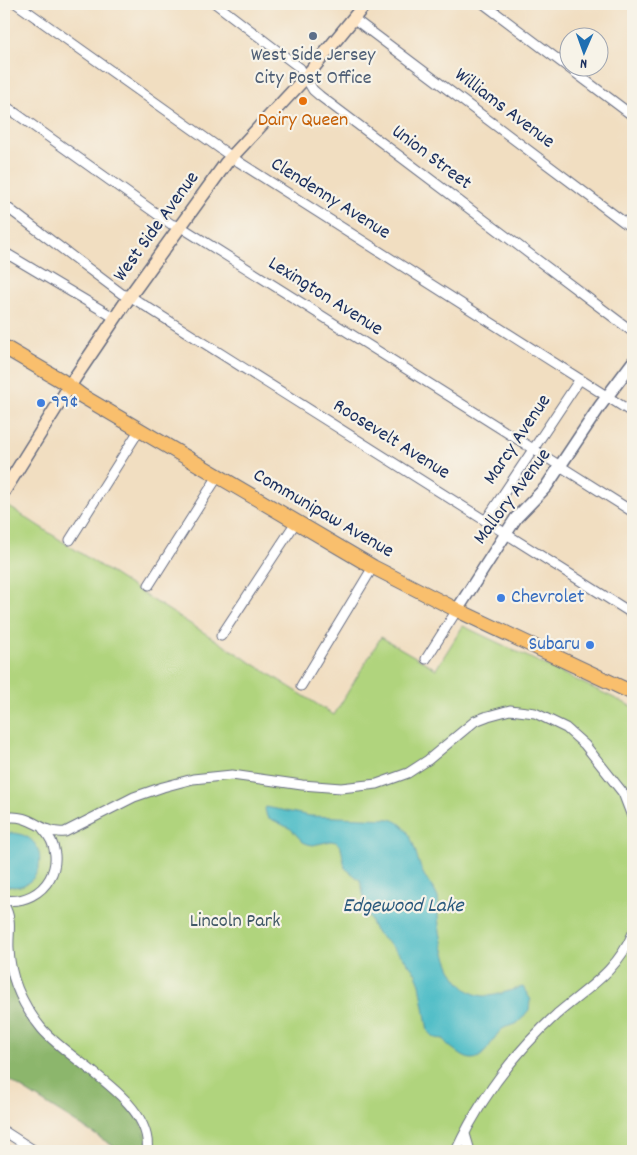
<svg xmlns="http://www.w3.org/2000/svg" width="637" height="1155" font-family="Dekko,sans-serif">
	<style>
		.green { fill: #b0d47d; stroke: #66826e }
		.forest { fill: #8cb66c; stroke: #547265 }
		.water { fill: #4fbdc7; stroke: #357692 }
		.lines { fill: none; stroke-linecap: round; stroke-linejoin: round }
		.minor-casing { stroke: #666c81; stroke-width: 11 }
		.tertiary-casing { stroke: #666c81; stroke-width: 14 }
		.secondary-casing { stroke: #666c81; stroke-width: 15 }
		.primary-casing { stroke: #666c81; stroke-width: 16 }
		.minor { stroke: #fff; stroke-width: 9 }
		.tertiary { stroke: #fff; stroke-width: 11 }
		.secondary { stroke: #fde5c5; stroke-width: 12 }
		.primary { stroke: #f9bf6d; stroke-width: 14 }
		.service-dot { fill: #5c6f8a; stroke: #f7f3e8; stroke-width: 2 }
		.food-dot { fill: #e8710a; stroke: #f7f3e8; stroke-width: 2 }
		.shop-dot { fill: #3f7fe0; stroke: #f7f3e8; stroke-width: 2 }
		.labels { text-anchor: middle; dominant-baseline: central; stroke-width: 4.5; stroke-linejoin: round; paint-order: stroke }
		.service-label { font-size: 20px; fill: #4e5e75; stroke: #f7f3e8 }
		.street-label { font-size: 20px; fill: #1b2f5e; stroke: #f7f3e8 }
		.food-label { font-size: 20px; fill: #c56008; stroke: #f7f3e8 }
		.shop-label { font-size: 20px; fill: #366cbe; stroke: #f7f3e8; text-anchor: start }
		.park-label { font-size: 20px; fill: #405866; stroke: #f7f3e8 }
		.water-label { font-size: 21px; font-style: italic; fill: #2b5a7e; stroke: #f7f3e8 }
	</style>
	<rect width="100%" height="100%" fill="#f7f3e8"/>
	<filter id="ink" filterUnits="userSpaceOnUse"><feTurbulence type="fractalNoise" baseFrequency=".02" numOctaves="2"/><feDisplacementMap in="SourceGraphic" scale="10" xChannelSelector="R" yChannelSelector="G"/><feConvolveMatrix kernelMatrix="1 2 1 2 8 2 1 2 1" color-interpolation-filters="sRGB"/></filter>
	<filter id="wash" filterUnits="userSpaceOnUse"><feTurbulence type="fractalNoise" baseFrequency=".0096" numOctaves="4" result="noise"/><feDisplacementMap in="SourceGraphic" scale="20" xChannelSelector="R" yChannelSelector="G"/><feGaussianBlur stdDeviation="1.12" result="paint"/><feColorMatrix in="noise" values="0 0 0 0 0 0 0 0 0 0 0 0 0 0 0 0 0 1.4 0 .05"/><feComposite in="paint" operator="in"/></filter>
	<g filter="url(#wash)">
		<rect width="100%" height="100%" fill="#f1dec1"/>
		<!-- green -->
		<path class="green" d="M8,506l143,93 183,116 47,-78 55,32 27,-43 170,81v444h-516l1,-2 -114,-72v-566z"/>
		<!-- forest -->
		<path class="forest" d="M4,971l36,61 96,77 15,42h-34l1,-2 -114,-72z"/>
		<!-- water -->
		<path class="water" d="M266,807l44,9 80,3c25,6 24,38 34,56 4,8 11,14 14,23 1,6 0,13 0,19 3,26 11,70 40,78 15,4 30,-5 45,-8l8,13 -1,1 -1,9c-4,4 -8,11 -13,14 -5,2 -10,2 -15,6 -13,14 -20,42 -44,22 -6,-5 -10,-6 -13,-13l-9,-1 -7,-7 -8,-47 -4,-10 -12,-16 -29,-27 -7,-16 -8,-35 -15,-12 -4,-21 -5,-5 -5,-1 -18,4 -5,-1 -5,-2 -12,-13 -24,-12 -2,-8z
			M11,833c45,1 33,65 -7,52v-50z"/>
	</g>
	<g filter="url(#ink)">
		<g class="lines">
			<!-- minor casing -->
			<g class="minor-casing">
				<path id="minor" d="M17,4l222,158 394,251
					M216,4l84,64 13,22 7,6 313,236
					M484,4l149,112
					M353,18l280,211
					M4,105l167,119 10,3 452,285
					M4,205l118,89 8,2 9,6 494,312
					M4,252l111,66
					M486,520l94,-141
					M70,540l70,-111
					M149,585l69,-109
					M221,636l75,-114
					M426,659l31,-49
					M301,686l72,-119
					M4,818c28,-6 37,17 61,14l69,-35 29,-10 30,-8 39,-4 70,10 39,3 36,-4 31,-11 20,-13 47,-39 13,-5 22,-6 25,3 31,15 19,17 38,48 10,26
					M4,900c41,6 68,-40 39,-71
					M4,905c9,16 4,27 5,44 1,30 14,57 33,80 29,34 112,72 105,122
					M4,1131l31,20
					M465,1134l5,17
					M456,1151c24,-52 58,-98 101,-137 30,-26 60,-42 76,-81"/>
			</g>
			<!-- tertiary casing -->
			<g class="tertiary-casing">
				<path id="tertiary" d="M457,610l59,-92 30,-31 54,-81 33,-44"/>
			</g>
			<!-- secondary casing -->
			<g class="secondary-casing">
				<path id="secondary" d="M4,491l70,-112 56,-83 96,-133 79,-85 60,-74"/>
			</g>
			<!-- primary casing -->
			<g class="primary-casing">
				<path id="primary" d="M4,347l58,34 20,15 291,171 84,43 176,83"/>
			</g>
			<!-- minor -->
			<use href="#minor" class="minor"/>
			<!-- tertiary -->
			<use href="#tertiary" class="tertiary"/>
			<!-- secondary -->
			<use href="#secondary" class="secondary"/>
			<!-- primary -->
			<use href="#primary" class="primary"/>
		</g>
	</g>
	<!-- markers -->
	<circle class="service-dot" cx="313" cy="36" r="5"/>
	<circle class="food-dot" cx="303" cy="101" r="5"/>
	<g class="shop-dot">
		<circle cx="41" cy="403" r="5"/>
		<circle cx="501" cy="598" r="5"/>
		<circle cx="590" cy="645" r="5"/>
	</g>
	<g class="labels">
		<!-- service labels -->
		<g class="service-label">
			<text x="313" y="56">West Side Jersey<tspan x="313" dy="23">City Post Office</tspan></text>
		</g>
		<!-- street labels -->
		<g class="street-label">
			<text transform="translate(504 109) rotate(37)">Williams Avenue</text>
			<text transform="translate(431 158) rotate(37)">Union Street</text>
			<text transform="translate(330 199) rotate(32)">Clendenny Avenue</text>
			<text transform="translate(157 227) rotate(-54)">West Side Avenue</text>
			<text transform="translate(325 297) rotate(32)">Lexington Avenue</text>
			<text transform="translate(391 440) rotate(32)">Roosevelt Avenue</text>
			<text transform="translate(518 440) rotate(-56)">Marcy Avenue</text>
			<text transform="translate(513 497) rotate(-53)">Mallory Avenue</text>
			<text transform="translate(323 514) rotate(30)">Communipaw Avenue</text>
		</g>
		<!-- food labels -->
		<g class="food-label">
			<text x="303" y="121">Dairy Queen</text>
		</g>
		<!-- shop labels -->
		<g class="shop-label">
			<text x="51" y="403">99¢</text>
			<text x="511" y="598">Chevrolet</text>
			<text x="580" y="645" text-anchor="end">Subaru</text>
		</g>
		<!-- park labels -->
		<g class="park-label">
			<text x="235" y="922">Lincoln Park</text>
		</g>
		<!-- water labels -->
		<g class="water-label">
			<text x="403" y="907">Edgewood Lake</text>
		</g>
	</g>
	<!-- margin -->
	<rect width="637" height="1155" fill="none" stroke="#f7f3e8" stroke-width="20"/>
	<!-- north arrow -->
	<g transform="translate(584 52) rotate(182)"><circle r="24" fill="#f7f3e8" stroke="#9fa5b1"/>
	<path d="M0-4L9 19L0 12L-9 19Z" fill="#1f6fb2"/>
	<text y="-8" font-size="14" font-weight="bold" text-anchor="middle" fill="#1b2f5e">N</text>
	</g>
</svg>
